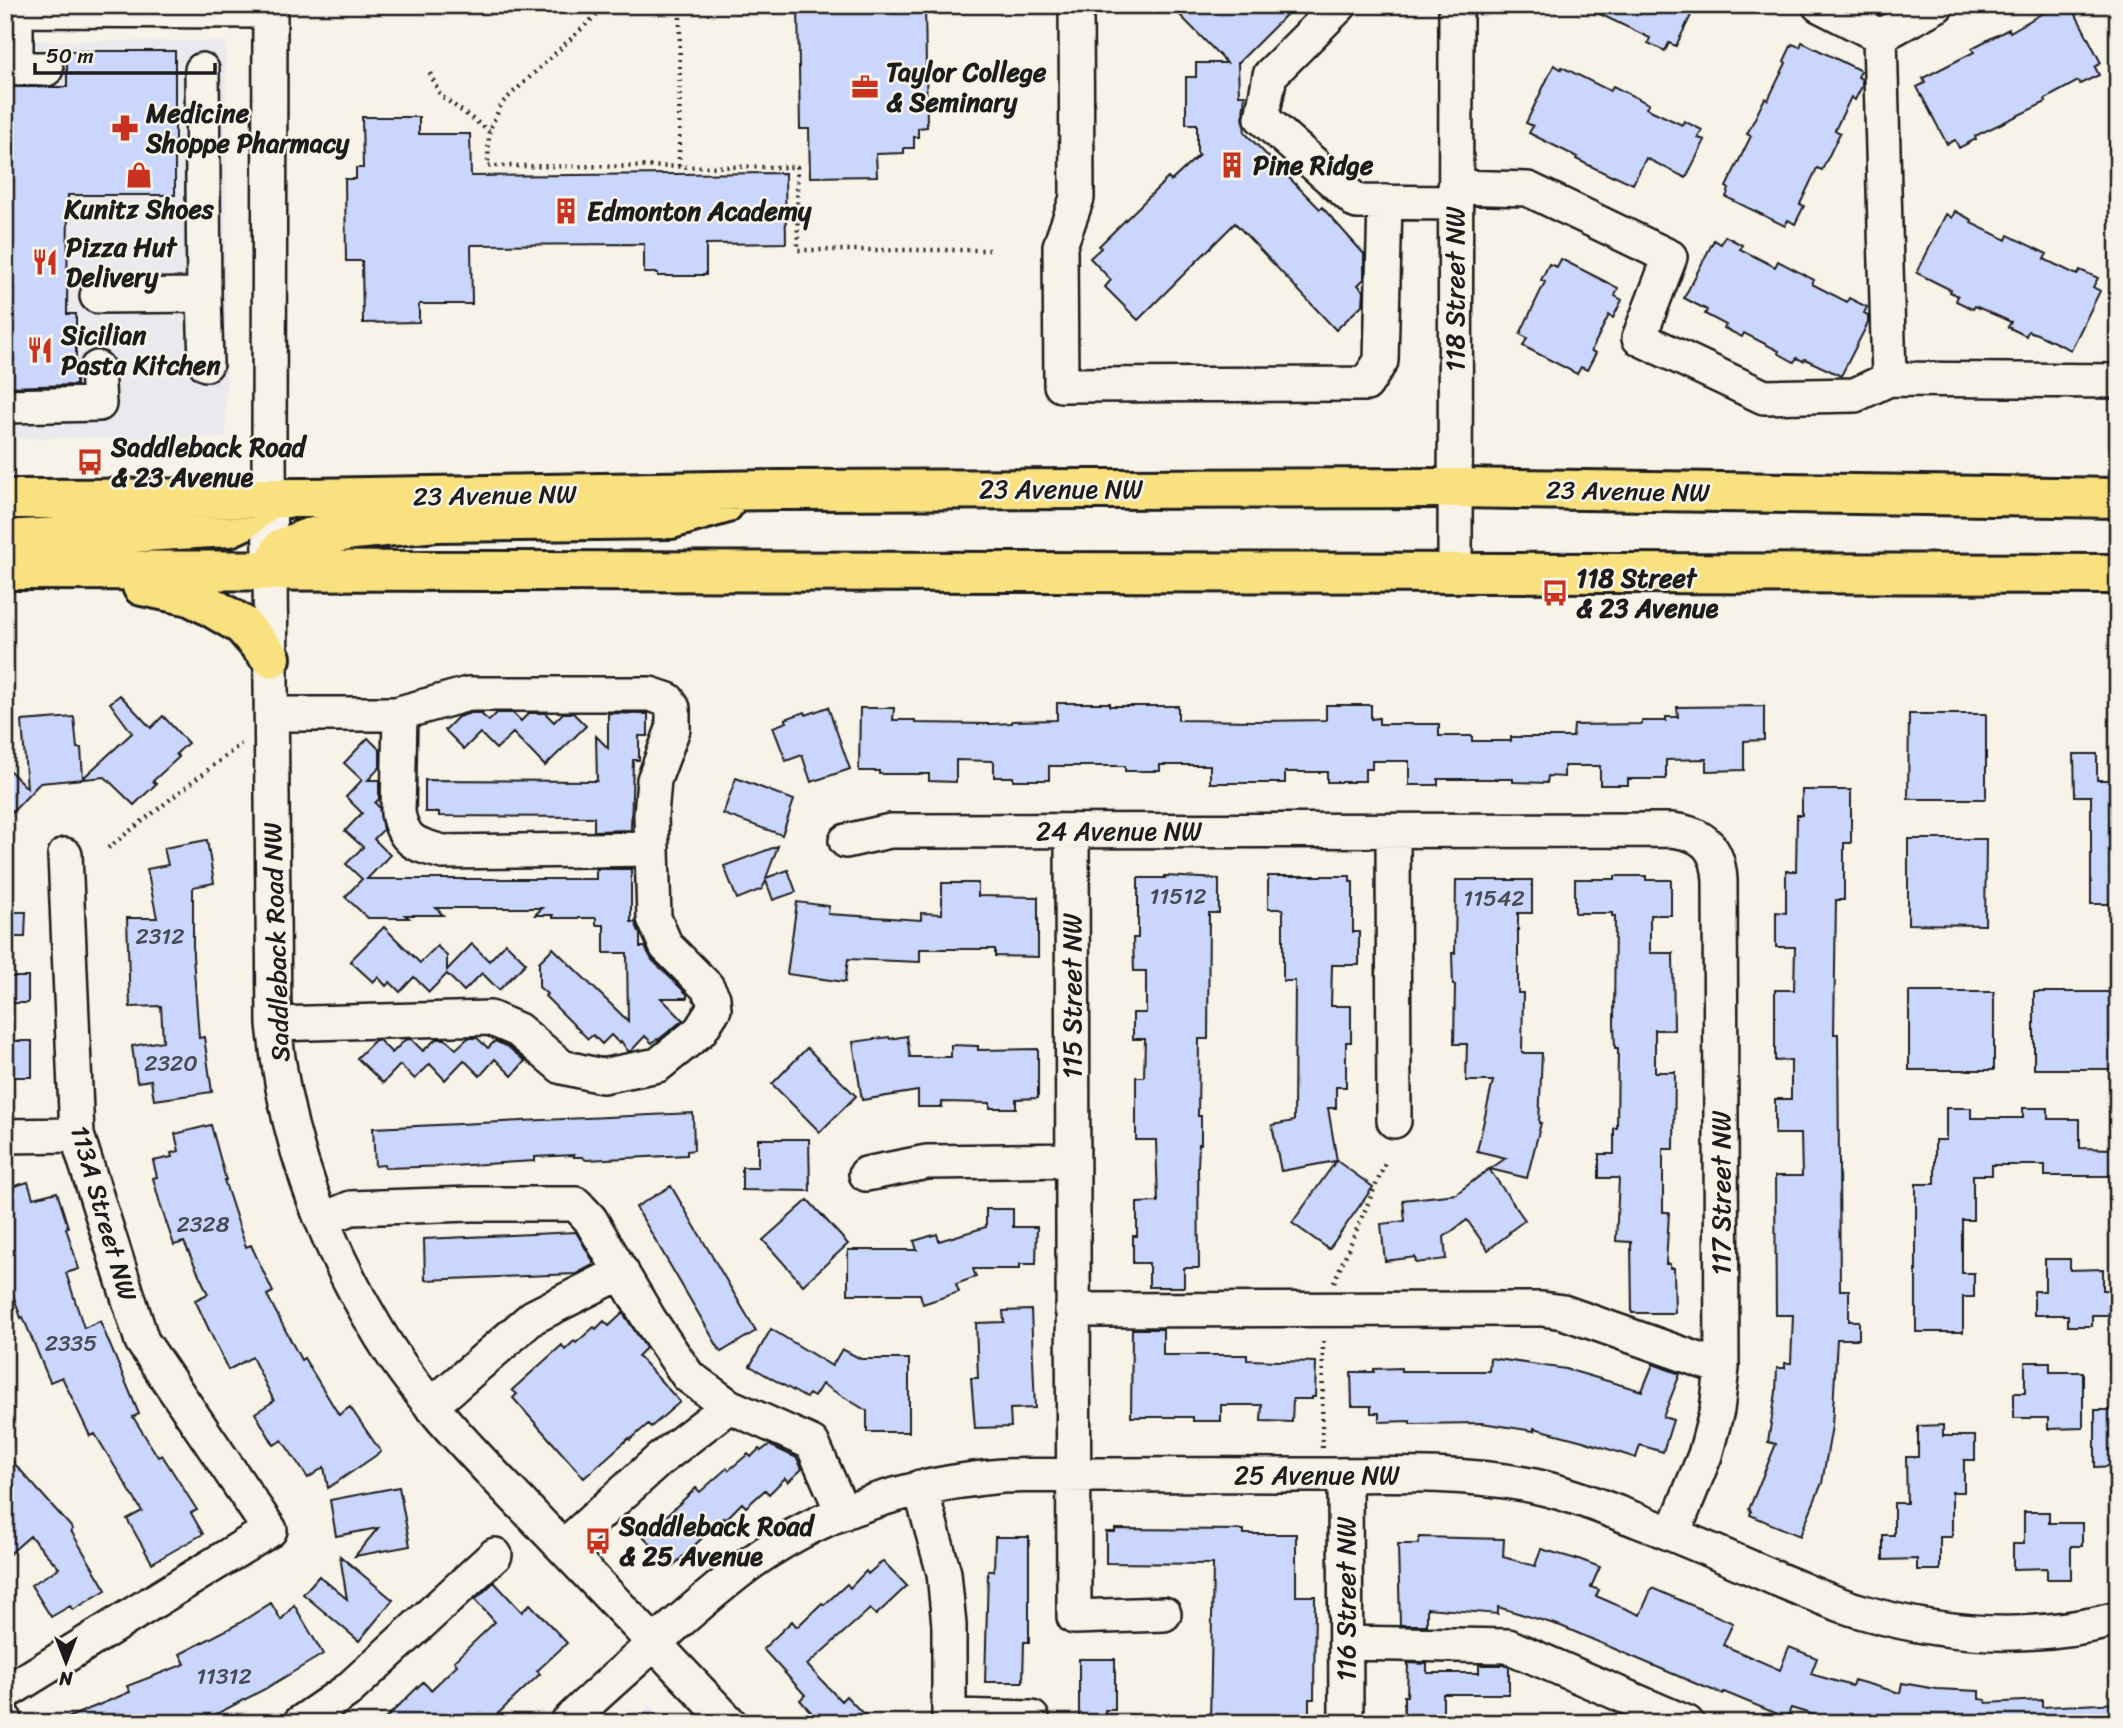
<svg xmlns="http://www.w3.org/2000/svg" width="2123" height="1728" font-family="Sriracha,sans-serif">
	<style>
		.built { fill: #eaeaee }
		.building { fill: #cbd6fd; stroke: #1c1c1c; stroke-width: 2 }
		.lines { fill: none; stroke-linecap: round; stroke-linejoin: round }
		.minor-casing { stroke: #1c1c1c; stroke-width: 38 }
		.major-casing { stroke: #1c1c1c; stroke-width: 44 }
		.path { stroke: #1c1c1c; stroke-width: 4.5; stroke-dasharray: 2 5; stroke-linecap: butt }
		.minor { stroke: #f7f3e8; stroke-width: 33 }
		.major { stroke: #fae180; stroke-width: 38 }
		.labels { text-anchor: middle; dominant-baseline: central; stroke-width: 5; stroke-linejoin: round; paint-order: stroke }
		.number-label { font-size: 23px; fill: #484a54 }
		.poi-label { font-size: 26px; font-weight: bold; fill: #1c1c1c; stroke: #f7f3e8; text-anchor: start }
		.street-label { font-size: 26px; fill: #1c1c1c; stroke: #f7f3e8 }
	</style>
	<rect width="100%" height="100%" fill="#f7f3e8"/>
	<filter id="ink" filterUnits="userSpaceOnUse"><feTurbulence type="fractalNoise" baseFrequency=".0143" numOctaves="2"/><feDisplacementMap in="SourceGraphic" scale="14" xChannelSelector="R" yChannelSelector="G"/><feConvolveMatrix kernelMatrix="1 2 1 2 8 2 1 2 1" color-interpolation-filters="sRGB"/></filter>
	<g filter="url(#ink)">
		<!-- built -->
		<path class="built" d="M5,41h221v397h-221z
			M650,1705l17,18h-36z"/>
		<!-- building -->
		<path class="building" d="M798,5h127l2,122 -9,1v9h-4v11h-10v5l-28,1 1,22 -67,1 -1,-48h-9z
			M1170,5h126l-58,58 1,32h6l-2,20 2,18 75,76 2,-2 42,47v25l-6,6 6,6 -1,13 -27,26 -101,-107 -97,97 -33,-33 6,-7 -21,-22 11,-10 -2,-2 69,-68 3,3 28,-26 -2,-3v-28h-11v-47h10v-14h31z
			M1581,5h115l-20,41 -7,-3 -4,8 -17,-8 2,-5z
			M2057,5h14l30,58 -6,4 4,8 -19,9 -2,-3 -33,18 1,3 -71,34 1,3 -17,9 -4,-8 -8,4 -30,-57 8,-4 -2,-5 51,-26 -2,-4 37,-19 1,3z
			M1802,42l59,29 -3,6 4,2v7l-7,14 -4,-3 -16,33 5,3 -18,37 -5,-2 -17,36 4,2 -9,18 -7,-4 -3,6 -59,-29 3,-8 -3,-2 25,-51 -4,-2 18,-36 3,2 18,-37 -2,-2 8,-17 8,3z
			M67,51h108v144h-107l-1,119h9v71l-71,2v-300h62z
			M1554,65l7,4 1,-2 48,24 3,-5 36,18 -3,4 36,17 2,-4 18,9 -4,8 7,2 -19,38 -40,-20 -13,26 -19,-9 -1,2 -37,-18 1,-2 -48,-24 4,-7 -7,-3z
			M362,117h57v17h51l1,42 314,-3 1,70 -80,1v31h-11v1h-37v-3h-14v-29l-173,1 1,59h-53v18l-56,1 -1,-62h-16l-1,-82h11v-11h7z
			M1955,211l17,9 -1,3 35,17 2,-5 39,19 -3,5 33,16 3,-5 18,8 -5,9 7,4 -29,59 -34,-16 -9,-3 -2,5 -18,-9 3,-5 -36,-16 -2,3 -17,-8 2,-5 -8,-4 1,-2 -34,-17 29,-59 6,4z
			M1725,236l17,9 -2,4 35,18 3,-6 36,19 -2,4 35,18 2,-4 18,9 -3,6 4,2v8l-27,53 -36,-17 -2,2 -6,-3 -3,4 -16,-9 1,-2 -35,-18 -2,4 -18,-9 2,-3 -21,-11 2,-4 -23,-12 30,-58 7,4z
			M1561,259l57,29 -3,8 7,4 -9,18 -4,-3 -18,36 5,2 -9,17 -6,-3 -4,7 -54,-28 4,-8 -7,-4 25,-52 -4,-2 8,-16 8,3z
			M120,695l31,33 12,-12 25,27 -12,11 3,3 -26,24 3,3 -22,21 -29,-28 -65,6 -35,37v-54l22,22 -5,-67 52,-4 3,31h4l2,30 49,-45 -22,-30z
			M1057,703h53v3h68v14l78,1 70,-1v-15h45v14l8,-1v6h60v12h33v5h39v-4h62l1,-12 68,-1v-3h24v-4h12l-1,-10 87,-1v34l-20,1v29l-38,1v-12l-40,1v19h-38v6h-28v-19h-36v11l-16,-1 -1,7 -34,-1v-3h-75v6h-29v-24h-37v8h-7v12h-12v1h-26v-10h-42v11h-75v-18h-50v6h-35v-5h-76v14h-36v-3h-19v-15l-2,-1 -36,-1v22l-27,-1v-7h-50v-3h-20l1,-63h34l-1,12h22v3l76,1 21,-1v-2l45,-1z
			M828,707l22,62 -39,13 -9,-27 -16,6 -13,-34 14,-5 -2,-3 20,-7 1,3z
			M471,713h9l9,8 8,-8h16l8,8 8,-8h16l9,9 9,-9h10l13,13 -41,40 -32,-33 -17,16 -16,-16 -16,16 -19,-19 13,-13z
			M608,713l40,1v22h-9v24h-6l-2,70 -37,1v-14l-155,-1v-4h-14v-32l172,1 -1,-45 12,12z
			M1909,714h77v85h-78z
			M368,738l12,12v17l-12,13h11v19l-4,4 4,4 4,23 -9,9 16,16 -23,24h229v-10h35v53h4l5,12v13h5l7,13 35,34v4h-26l22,22 -25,20 -1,-1 -5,4 -7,-7 -14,15h-3l-7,-10 -2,2 -8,-8 -9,9 -9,-9 -5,4 -43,-43 2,-2 -8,-7v-25l14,-14 75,73 -1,-68h-23v-28h-8v-7h-43v-3h-18l7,-7h-106l7,7h-38l4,3h-41l-23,-21 17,-18 -16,-15 17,-17 -18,-16 17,-18 -16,-16 16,-17 -18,-17z
			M2074,754h23v26h21v124h-27v-108h-16z
			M736,778l58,22 -12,35 -59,-21z
			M1802,790h49v53h-7v57h-8l-2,134h4l2,256h9v31h10v18h-22l-5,87 -10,57 -22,53 -50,-21 1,-4 -2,-2 27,-65 -8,-2 8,-50 1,-24h8v-5h6l2,-48h-17l-1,-139h27l-1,-42h-26v-35h16v-39l-16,1v-71h19l1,-43h-19v-35l10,1v-42h10l1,-56h5z
			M1908,839h78l-1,86 -77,-1z
			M207,840l7,43 -21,4v69l6,82 5,-1 8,55 -58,8 -3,-20 -14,2 -5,-36 31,-5 -2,-35 -31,1 -3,-89h30l-10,-49 21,-4 -4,-17z
			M778,846l-12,32 22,-8 8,22 -23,8 -7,-19 -4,8 -25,10 -13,-33z
			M1165,876l54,3v34h-10l-1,126h-9l-1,77h3v28h-2l-1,23 1,101h-15v19h-35v-24h-16v-27h4v-33l21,-1 -2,-62h-20v-63h8l1,-38h-12v-26h13v-42h-12l-1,-33h5v-60h27z
			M1268,876h82v6h3v50h6v33h-27l-1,41h20v36h-5v45h-10v21h-8l9,53 36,26 -44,62 -37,-26 44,-62 -55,10 -9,-46 22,-4 1,-140h-12v-72h-15z
			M1615,876h31v4h25v35h-21v38h23l1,77h-19v42h20l-1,77h-11v63h6l-3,52h4v4h4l1,45h-43l-1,-71 -15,-1 3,-63h-20v-24h15v-26h3l1,-80h-3l-1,-24 1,-108h-3v-3h-37v-34h40z
			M1456,880h76v33h-14v80h5l-1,60h20l-3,70h2l-14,55 -37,-9 16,-11 -29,-7 16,-70h-27l1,-37h-13l1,-59h-2l-1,-32h3z
			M942,883h36v13l60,1v60l-43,-1v-7h-75v13l-72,-3 -3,23 -58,-8 10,-72 32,4 -1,8 93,6v-7l21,1z
			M5,912h21l-1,25h-20z
			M384,927l36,36 17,-17 10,10v14l25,-26 17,17 17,-18 20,20 -27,27 -17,-17 -18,18 -17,-17 -18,18 -15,-15 -14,15 -10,-10 -4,4 -8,-9 -5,5 -23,-21z
			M5,977h23v26h-23z
			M1909,992h85v78h-85z
			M2034,992h84v77h-84z
			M907,1036l3,21h41v-12l27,1v4l60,-1v49l-22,1v9h-26v-5l-48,-1v5h-24v-16l-56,9 -9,-58 36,-5 1,2z
			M468,1038h9l11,10 7,-7 13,6 17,14 -13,15 -17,-17 -15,17 -16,-16 -19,20 -15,-16 -15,15 -15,-14 -17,18 -26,-25 18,-18h4l13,13 13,-13 6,-1 12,12 13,-12h9l11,10z
			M5,1041h27v36h-27z
			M807,1048l49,48 -36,36 -48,-48z
			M1946,1108h25v10h52v-10h25v11h32v29l32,1 -1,27h-66v-11h-53v10h-19v45h-11v53h12v24h-11v35h-47v-148h19v-44h11z
			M693,1113l1,37 -7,1v4l-101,5 -4,-3h-8v-2l-39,2v4l-83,5 -67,2 -1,-3 -9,1 -2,-38z
			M211,1125l15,55h-2l22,67 5,-2 22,47 -6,3 34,65 3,-2 35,57 11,-8 31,45 -53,36 -4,-21 -16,11 -26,-38 -8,5 -19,-32 19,-12 -22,-44 -24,13 -33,-70 13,-6 -24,-52 -10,3 -13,-38 -8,-29 4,-1 -4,-16 19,-4 -1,-4 8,-2 -4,-17z
			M758,1139h51l1,52 -68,-1v-23h16z
			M1489,1169l36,51 -16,12 1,1 -22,17 -21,-30 -23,17 2,22 -30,4 -1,-6 -30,4 -4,-37 24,-3 -2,-21 53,-6z
			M28,1182l5,16 24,-6 11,35 -2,1 13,41 -13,4 18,55 16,-7 39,93 -6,3 25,40 4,-2 35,55 -6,3 12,21 -51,29 -25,-44 15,-8 -47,-77 -5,2 -28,-59 -12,5 -27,-65 -2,1 -16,-47v-82z
			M671,1186l85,145 -35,21 -85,-145z
			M808,1200l40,44 -45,41 -40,-45z
			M986,1209h27v18h24l-1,37h-16v5h-47l3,8 -20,7 3,8 -36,12 -3,-10h-72v-44h69l-3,-9 23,-7 2,7 47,-14z
			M576,1232l17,29v4l-17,9 -151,6 -1,-41z
			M2045,1259h25v11l33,-1v21h15v25h-26v11h-24v-11h-34v-24h11z
			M1031,1310l4,98 -25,1 1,18 -36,1 -4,-50h7l-2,-55 28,-1 -1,-11z
			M623,1313l23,35 -8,8 42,46 -29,25 -3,-3 -18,16 -1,-2 -45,40 -71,-80 4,-4 -5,-4 50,-45 3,5 9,-9 2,2 18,-16 2,2 8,-8 5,5z
			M771,1329l61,37 10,-17 19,10h48v73h-42v-21l-45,-27 -8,13 -5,-3 -3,4 -56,-32z
			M1132,1329h31v26h84v5l69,2 -1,35h-3v2h-19l-1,23 -31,-1 1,-16h-41v16h-28v-4h-62z
			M1490,1358l76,11 76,22 11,-27 27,10 -17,43 10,3 -10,32 -23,-7 -4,13 -53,-17 -49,-13v3l-52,-8 -72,1v-3l-31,1v-9h-8v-7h-19l-1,-34h23v-3l27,-1v3h88z
			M2025,1362h25v10h33v56l-35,1v-11h-34v-25h11z
			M2095,1410h23v56l-23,1z
			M1943,1425v11h32v24h-11v32h-12v45h-12v33h-23v-11l-34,1v-25h11v-32h13l-1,-46h12v-31z
			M769,1445l28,13 5,11 -14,13 -3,-4 -16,16 -4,-4 -19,17 -4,-4 -17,17 -2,-2 -51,49 -28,-30 52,-49 4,4 27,-24 2,2 19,-16 3,3 8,-8 2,2z
			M5,1453l68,76 -2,2 35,59 -33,20 -3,-4 -19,11 -20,-32 28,-17 -29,-32 -25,22z
			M399,1487l11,59 -55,10 23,-28 -42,8 -6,-36z
			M2024,1512h25v11h33v23h-11v33h-24v-11l-34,1v-25h11z
			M1115,1529l129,1v4h52v62h19l-1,103h-5v16h-4v8h-95l3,-159 -107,-1v-31h9z
			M995,1537h34v105h-5l-1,40h-38l3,-111h6z
			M1419,1537l85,2 -1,18 32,9 6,-17 35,10v-1l24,9 -9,20 8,3 -3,6 44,19 12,-27 81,35 -10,22 57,25 9,-23 28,11 -6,16 41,12 2,-6 46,13 2,-10 34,6 43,2v8l7,1v3l56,-3v7l76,-4v20h-277l-50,-15 -4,10 -63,-26 -1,2 -24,-9 -138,-59 -63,-19v7l-71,-6v17h-27l-2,-81h21z
			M340,1556l53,44 -34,41 -56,-47 16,-18 28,23z
			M883,1561l24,25 -31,29 -6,-6 -63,56 34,36 5,-5 26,27h-53l1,-1 -20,-22 5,-5 -42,-46 29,-28 5,6 25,-24 2,2 23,-21 3,4 16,-17 2,3z
			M494,1582l28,30 8,-8 37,39 -30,28 3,3 -52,49h-107l42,-41 8,8 26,-25 -3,-4 41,-39 -20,-22z
			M271,1603l10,17 13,-15 29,49 -58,35 -66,34h-144l75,-31 -3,-6 58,-22 -5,-10 58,-30z
			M1079,1659h36v51h-10v13h-26z
			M1408,1663l19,1v9h52v-8h25l5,2v27h-66v28h-39v-26h3z"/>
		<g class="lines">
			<!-- minor casing -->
			<g class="minor-casing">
				<path id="minor" d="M270,5l-1,450 5,569c10,108 46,211 102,304 42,72 103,131 160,191 65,68 129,136 194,204
					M1076,5l1,193 -17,48 1,139 305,-1 15,-23 4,-159
					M1340,5l-70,70 -8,43 95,84 98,1
					M1819,5l61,31 57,-31
					M5,10l265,1
					M16,10v58l30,1
					M202,70l2,225
					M1455,187l73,2 142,68 -31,81 125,59 91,-2 34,-16 -9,-343
					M97,296l107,-1 2,69
					M1889,379l229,2
					M5,406l94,-2 -2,-36
					M1455,572l1,-567
					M400,713l-2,100c6,30 19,32 45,39l209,-3
					M272,714h124l72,-20h182l18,6 5,8v21l-19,51 -3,35 3,103 12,28 41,41 6,11 1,11 -14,22 -42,34 -56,11 -40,-9 -44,-37 -28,-12 -216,6
					M1072,831l2,786 90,-3
					M1393,831l1,290
					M846,841l44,-10h11l770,-1c32,3 47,17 49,50l2,488 -5,42 -12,45 -32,79
					M5,1136l72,-1
					M866,1174l61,-12 145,-2
					M322,1220l29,-12 120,-4h105l14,15 59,100 39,57 41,30 83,37 31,70
					M1072,1310l470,-1 21,3 159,56
					M431,1406l102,-89 89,-45
					M1345,1475l1,248
					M920,1487l24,86 5,52v98
					M563,1547l96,-87 70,-54
					M1346,1643l162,3 179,77
					M5,1693l265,-163 -128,-189 -65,-206 -12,-280
					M949,1716l83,2
					M5,1720l1,3
					M300,1723l48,-33 147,-135
					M567,1723c29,-29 60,-55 91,-83 31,-27 61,-54 94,-78 74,-53 161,-78 250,-86 102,-2 203,-1 305,-1 72,0 146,-4 217,9 40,7 78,23 115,37 47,18 92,38 138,58 28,11 56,25 86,33 83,24 170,29 255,7"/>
			</g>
			<!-- major casing -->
			<g class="major-casing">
				<path id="major" d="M5,499l302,-1 470,-8 677,-2 664,10
					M5,540l224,-13 13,-6 28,-23
					M5,570l2113,4
					M271,571l11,-23 26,-10 45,-8 83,-8 235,-3 53,-15
					M142,586l48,10 18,9 34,20 29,33"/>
			</g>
			<!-- path -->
			<path class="path" d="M607,5l-105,98 -13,28 -1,35 309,1 1,83h191
				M430,73l10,22 49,36
				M679,166l1,-161
				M108,848l133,-104
				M1334,1282l51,-118
				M1322,1448l1,-111"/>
			<!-- minor -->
			<use href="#minor" class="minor"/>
			<!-- major -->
			<use href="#major" class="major"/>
		</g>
	</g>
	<!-- icons -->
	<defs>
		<g id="office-bare" transform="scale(2.1)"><path d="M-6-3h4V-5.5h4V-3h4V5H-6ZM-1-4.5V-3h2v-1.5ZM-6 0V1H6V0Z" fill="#c8321e" stroke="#f7f3e8" stroke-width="2.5" paint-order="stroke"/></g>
		<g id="pharmacy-bare" transform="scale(2.1)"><path d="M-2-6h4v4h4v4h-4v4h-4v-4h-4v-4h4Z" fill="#c8321e" stroke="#f7f3e8" stroke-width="2.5" paint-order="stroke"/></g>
		<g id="building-bare" transform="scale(2.1)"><path d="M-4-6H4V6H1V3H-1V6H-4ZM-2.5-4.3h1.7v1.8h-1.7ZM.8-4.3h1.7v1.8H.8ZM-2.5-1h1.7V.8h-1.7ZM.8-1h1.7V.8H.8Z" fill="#c8321e" stroke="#f7f3e8" stroke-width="2.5" paint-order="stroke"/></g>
		<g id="shop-bare" transform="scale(2.1)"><path d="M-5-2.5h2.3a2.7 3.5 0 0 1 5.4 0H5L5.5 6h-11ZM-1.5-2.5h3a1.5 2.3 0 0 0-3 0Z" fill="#c8321e" stroke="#f7f3e8" stroke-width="2.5" paint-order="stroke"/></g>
		<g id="restaurant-bare" transform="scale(2.1)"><path d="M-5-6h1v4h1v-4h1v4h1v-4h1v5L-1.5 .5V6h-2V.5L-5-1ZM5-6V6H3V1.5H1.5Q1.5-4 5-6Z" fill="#c8321e" stroke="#f7f3e8" stroke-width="2.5" paint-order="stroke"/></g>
		<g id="bus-bare" transform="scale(2.1)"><path d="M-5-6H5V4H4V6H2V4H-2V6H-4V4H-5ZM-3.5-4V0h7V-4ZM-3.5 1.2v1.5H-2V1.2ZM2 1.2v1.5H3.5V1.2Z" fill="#c8321e" stroke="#f7f3e8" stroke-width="2.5" paint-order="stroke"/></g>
	</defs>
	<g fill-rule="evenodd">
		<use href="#office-bare" x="865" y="87"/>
		<use href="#pharmacy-bare" x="125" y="128"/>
		<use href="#building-bare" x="1232" y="165"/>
		<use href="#shop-bare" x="139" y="175"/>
		<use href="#building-bare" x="566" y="211"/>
		<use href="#restaurant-bare" x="45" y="262"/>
		<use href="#restaurant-bare" x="40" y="350"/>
		<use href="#bus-bare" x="90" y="462"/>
		<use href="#bus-bare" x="1555" y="593"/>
		<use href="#bus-bare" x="598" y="1541"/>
	</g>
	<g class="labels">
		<!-- number labels -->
		<g class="number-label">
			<text x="1178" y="896">11512</text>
			<text x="1494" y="898">11542</text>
			<text x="160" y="936">2312</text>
			<text x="171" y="1063">2320</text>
			<text x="203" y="1224">2328</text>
			<text x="71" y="1343">2335</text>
			<text x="224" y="1676">11312</text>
		</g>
		<!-- poi labels -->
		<g class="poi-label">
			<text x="886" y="72">Taylor College<tspan x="886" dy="30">&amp; Seminary</tspan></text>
			<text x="146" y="113">Medicine<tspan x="146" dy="30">Shoppe Pharmacy</tspan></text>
			<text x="1253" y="165">Pine Ridge</text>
			<text x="139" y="209" text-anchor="middle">Kunitz Shoes</text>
			<text x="587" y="211">Edmonton Academy</text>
			<text x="66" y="247">Pizza Hut<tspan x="66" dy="30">Delivery</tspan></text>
			<text x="61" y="335">Sicilian<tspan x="61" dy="30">Pasta Kitchen</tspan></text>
			<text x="111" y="447">Saddleback Road<tspan x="111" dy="30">&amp; 23 Avenue</tspan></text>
			<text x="1576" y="578">118 Street<tspan x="1576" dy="30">&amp; 23 Avenue</tspan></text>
			<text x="619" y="1526">Saddleback Road<tspan x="619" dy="30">&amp; 25 Avenue</tspan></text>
		</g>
		<!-- street labels -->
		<g class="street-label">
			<text transform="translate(1455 289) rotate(-90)">118 Street NW</text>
			<text x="1061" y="489">23 Avenue NW</text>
			<text transform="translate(1628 491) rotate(1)">23 Avenue NW</text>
			<text transform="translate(495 495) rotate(-1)">23 Avenue NW</text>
			<text x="1119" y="831">24 Avenue NW</text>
			<text transform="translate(276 942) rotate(-92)">Saddleback Road NW</text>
			<text transform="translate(1072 996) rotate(-90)">115 Street NW</text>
			<text transform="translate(1721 1193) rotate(-90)">117 Street NW</text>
			<text transform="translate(104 1213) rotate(74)">113A Street NW</text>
			<text x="1317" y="1475">25 Avenue NW</text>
			<text transform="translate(1346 1599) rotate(-90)">116 Street NW</text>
		</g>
	</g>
	<!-- margin -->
	<rect width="2123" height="1728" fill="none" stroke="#f7f3e8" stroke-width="28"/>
	<rect x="14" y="14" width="2095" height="1700" fill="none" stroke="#1c1c1c" stroke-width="2.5" filter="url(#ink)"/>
	<!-- north arrow -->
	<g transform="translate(66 1662) rotate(180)" stroke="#f7f3e8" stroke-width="5" paint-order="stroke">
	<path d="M0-5L12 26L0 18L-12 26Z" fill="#1c1c1c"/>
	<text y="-10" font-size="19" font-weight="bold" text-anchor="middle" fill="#1c1c1c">N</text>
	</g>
	<!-- scale -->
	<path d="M35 63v10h180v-10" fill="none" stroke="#1c1c1c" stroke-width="3.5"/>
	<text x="46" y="63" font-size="21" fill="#1c1c1c" stroke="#f7f3e8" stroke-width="5" paint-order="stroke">50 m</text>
</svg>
